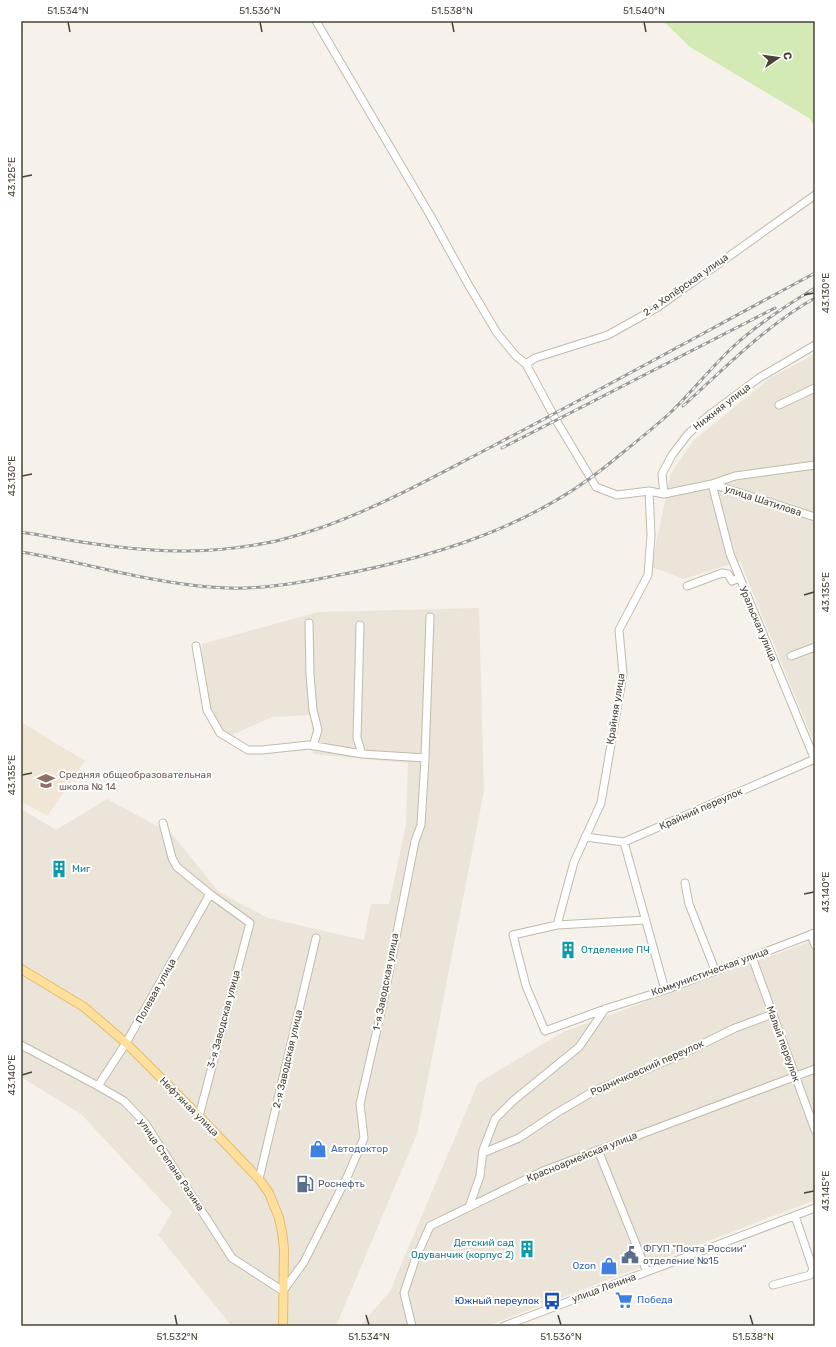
<svg xmlns="http://www.w3.org/2000/svg" width="836" height="1347" font-family="Rubik,sans-serif">
	<style>
		.residential { fill: #eae4d9 }
		.education { fill: #efe6d5 }
		.green { fill: #d3eab4 }
		.lines { fill: none; stroke-linecap: round; stroke-linejoin: round }
		.minor-casing { stroke: #c1baad; stroke-width: 9 }
		.major-casing { stroke: #e5bc69; stroke-width: 10 }
		.minor { stroke: #fff; stroke-width: 7 }
		.major { stroke: #ffdf9b; stroke-width: 8 }
		.rail-casing { stroke: #999; stroke-width: 3 }
		.rail { stroke: #fff; stroke-width: 1.5; stroke-dasharray: 4.5; stroke-linecap: butt }
		.ticks { fill: none; stroke: #4a4338; stroke-width: 1.5 }
		.labels { text-anchor: middle; dominant-baseline: central; stroke-width: 4; stroke-linejoin: round; paint-order: stroke }
		.street-label { font-size: 10px; fill: #4a4338; stroke: #fff }
		.education-label { font-size: 10px; fill: #785e54; stroke: #fff; text-anchor: start }
		.culture-label { font-size: 10px; fill: #0d838f; stroke: #fff; text-anchor: start }
		.shop-label { font-size: 10px; fill: #366cbe; stroke: #fff; text-anchor: start }
		.service-label { font-size: 10px; fill: #4e5e75; stroke: #fff; text-anchor: start }
		.transit-label { font-size: 10px; fill: #164399; stroke: #fff; text-anchor: end }
		.neatline { fill: none; stroke: #4a4338; stroke-width: 1.5 }
		.ticks-label { font-size: 10px; text-anchor: middle; fill: #4a4338 }
	</style>
	<rect width="100%" height="100%" fill="#f6f2eb"/>
	<!-- residential -->
	<path class="residential" d="M815,354v391l-75,-184 -56,18 -33,-12 20,-94 23,-33 76,-62z
		M479,608l5,183 -67,343 -81,192h-110l4,-2 -72,-89 14,-23 -91,-98 -60,-37v-268l35,21 51,-31 65,35 47,58 49,26 96,22 7,-36h18l17,-79 2,-62 -95,-9 -2,-39 -39,2 -47,21 -25,-47 2,-47 116,-32z
		M815,940v260l-328,126h-127l30,-35 88,-208 85,-51z"/>
	<!-- education -->
	<path class="education" d="M21,722l64,39 -38,55 -26,-15z"/>
	<!-- green -->
	<path class="green" d="M663,21h152v105l-6,-8 -119,-71z"/>
	<g class="lines">
		<!-- minor casing -->
		<g class="minor-casing">
			<path id="minor" d="M316,21l114,194 38,69 29,49 19,23 10,8 30,56 40,67 21,8 32,-4 15,3 48,-10 23,-8 80,-11
				M526,364l9,-6 73,-23 50,-28 157,-112
				M779,405l36,-17
				M712,484l18,70 85,206
				M712,484l103,33
				M664,494l-2,-20 10,-19 16,-21 20,-18 51,-38 56,-33
				M687,586l35,-13 6,1 4,7 7,-3
				M309,623l1,52 3,35 5,20 -5,16
				M360,625l-3,113 5,16
				M196,646l11,64 13,23 28,17h14l47,-5 53,9 63,4
				M791,656l24,-9
				M163,823l9,35 5,9 33,27 40,29 -51,193
				M585,837l39,5 191,-83
				M624,842l41,148
				M685,883l4,21 26,66
				M646,920l-89,5 -44,10 13,51 19,45 60,-22 60,-19 150,-57
				M557,925l17,-63 27,-59 22,-129 -4,-44 29,-55 3,-40 -2,-44
				M811,934l4,11
				M752,957l63,173
				M21,1045l77,41 26,15 21,22 87,135 51,33 21,-29 44,-87 16,-37 -4,-34 23,-101 32,-162 6,-16 4,-67 5,-141
				M98,1086l28,-43 84,-149
				M598,1150l49,122
				M483,1153l36,-15 36,-24 37,-22 90,-38 53,-26 38,-14
				M259,1179l57,-241
				M469,1207l11,-31 3,-26 12,-31 19,-19 65,-53 26,-38
				M773,1285l37,-10 3,-6 -18,-53
				M412,1326l-8,-33 11,-33 15,-34 113,-55 272,-102
				M504,1326l311,-118"/>
		</g>
		<!-- major casing -->
		<g class="major-casing">
			<path id="major" d="M21,969l63,38 42,36 73,73 60,63 10,14 10,25 3,14 2,16 -1,78"/>
		</g>
		<!-- minor -->
		<use href="#minor" class="minor"/>
		<!-- major -->
		<use href="#major" class="major"/>
		<!-- rail casing -->
		<g class="rail-casing">
			<path id="rail" d="M683,406c42,-38 82,-80 132,-108
				M502,448l273,-140
				M21,532c55,9 112,20 167,19 26,0 52,-3 78,-8 18,-3 36,-9 54,-15 60,-21 115,-52 171,-81 109,-57 216,-116 324,-174
				M21,552c63,10 124,30 189,35 42,4 83,-3 124,-11 96,-18 193,-47 271,-109 22,-18 44,-35 65,-54 23,-22 42,-47 65,-68 24,-22 52,-40 80,-57"/>
		</g>
		<!-- rail -->
		<use href="#rail" class="rail"/>
	</g>
	<!-- ticks -->
	<path class="ticks" d="M68,22l2,10M260,22l2,10M452,22l2,10M644,22l2,10M22,177l10,-2M804,295l10,-2M22,476l10,-2M804,595l10,-3M22,775l10,-2M804,894l10,-2M22,1075l10,-3M804,1193l10,-2M175,1315l2,10M366,1315l3,10M558,1315l3,10M750,1315l3,10"/>
	<!-- icons -->
	<defs>
		<g id="school-bare" transform="scale(1.38)"><path d="M0-5L7-2L0 1L-7-2ZM-4 1L0 2.5L4 1V4Q0 6-4 4Z" fill="#8d6e63" stroke="#fff" stroke-width="2.5" paint-order="stroke"/></g>
		<g id="building-bare" transform="scale(1.38)"><path d="M-4-6H4V6H1V3H-1V6H-4ZM-2.5-4.3h1.7v1.8h-1.7ZM.8-4.3h1.7v1.8H.8ZM-2.5-1h1.7V.8h-1.7ZM.8-1h1.7V.8H.8Z" fill="#0f9aa8" stroke="#fff" stroke-width="2.5" paint-order="stroke"/></g>
		<g id="shop-bare" transform="scale(1.38)"><path d="M-5-2.5h2.3a2.7 3.5 0 0 1 5.4 0H5L5.5 6h-11ZM-1.5-2.5h3a1.5 2.3 0 0 0-3 0Z" fill="#3f7fe0" stroke="#fff" stroke-width="2.5" paint-order="stroke"/></g>
		<g id="fuel-bare" transform="scale(1.38)"><path d="M-5.5-6h7V0h2V4h1.3V-2.5L3-4.5l.8-.8L6-3V5H2.5V1h-1V6h-7ZM-4.2-4.7v3.2H.2V-4.7Z" fill="#5c6f8a" stroke="#fff" stroke-width="2.5" paint-order="stroke"/></g>
		<g id="civic-bare" transform="scale(1.38)"><path d="M-.6-6.5H3V-4.5H.6V-3L4-1V1h2V6H-6V1h2V-1L-.6-3ZM-1.2 2.5V6h2.4V2.5Z" fill="#5c6f8a" stroke="#fff" stroke-width="2.5" paint-order="stroke"/></g>
		<g id="supermarket-bare" transform="scale(1.38)"><path d="M-6-5.5h2.5l.6 2H6L4.5 2H-2.5L-4.4-4H-6ZM-1.5 3.2a1.3 1.3 0 1 0 .1 0ZM3 3.2a1.3 1.3 0 1 0 .1 0Z" fill="#3f7fe0" stroke="#fff" stroke-width="2.5" paint-order="stroke"/></g>
		<g id="bus-bare" transform="scale(1.38)"><path d="M-5-6H5V4H4V6H2V4H-2V6H-4V4H-5ZM-3.5-4V0h7V-4ZM-3.5 1.2v1.5H-2V1.2ZM2 1.2v1.5H3.5V1.2Z" fill="#1a4fb4" stroke="#fff" stroke-width="2.5" paint-order="stroke"/></g>
	</defs>
	<g fill-rule="evenodd">
		<use href="#school-bare" x="46" y="781"/>
		<use href="#building-bare" x="59" y="869"/>
		<use href="#building-bare" x="568" y="950"/>
		<use href="#shop-bare" x="318" y="1149"/>
		<use href="#fuel-bare" x="305" y="1184"/>
		<use href="#building-bare" x="527" y="1249"/>
		<use href="#civic-bare" x="630" y="1255"/>
		<use href="#shop-bare" x="609" y="1266"/>
		<use href="#supermarket-bare" x="624" y="1300"/>
		<use href="#bus-bare" x="552" y="1301"/>
	</g>
	<g class="labels">
		<!-- street labels -->
		<g class="street-label">
			<text transform="translate(686 285) rotate(-35)">2-я Хопёрская улица</text>
			<text transform="translate(722 407) rotate(-38)">Нижняя улица</text>
			<text transform="translate(763 501) rotate(18)">улица Шатилова</text>
			<text transform="translate(758 624) rotate(67)">Уральская улица</text>
			<text transform="translate(616 709) rotate(-81)">Крайняя улица</text>
			<text transform="translate(701 809) rotate(-24)">Крайний переулок</text>
			<text transform="translate(710 972) rotate(-20)">Коммунистическая улица</text>
			<text transform="translate(386 982) rotate(-79)">1-я Заводская улица</text>
			<text transform="translate(156 991) rotate(-61)">Полевая улица</text>
			<text transform="translate(224 1019) rotate(-75)">3-я Заводская улица</text>
			<text transform="translate(783 1044) rotate(70)">Малый переулок</text>
			<text transform="translate(288 1059) rotate(-77)">2-я Заводская улица</text>
			<text transform="translate(647 1068) rotate(-24)">Родничковский переулок</text>
			<text transform="translate(189 1107) rotate(45)">Нефтяная улица</text>
			<text transform="translate(582 1157) rotate(-22)">Красноармейская улица</text>
			<text transform="translate(171 1165) rotate(56)">улица Степана Разина</text>
			<text transform="translate(604 1288) rotate(-20)">улица Ленина</text>
		</g>
		<!-- education labels -->
		<g class="education-label">
			<text x="59" y="775">Средняя общеобразовательная<tspan x="59" dy="12">школа № 14</tspan></text>
		</g>
		<!-- culture labels -->
		<g class="culture-label">
			<text x="72" y="869">Миг</text>
			<text x="581" y="950">Отделение ПЧ</text>
			<text x="514" y="1243" text-anchor="end">Детский сад<tspan x="514" dy="12">Одуванчик (корпус 2)</tspan></text>
		</g>
		<!-- shop labels -->
		<g class="shop-label">
			<text x="331" y="1149">Автодоктор</text>
			<text x="596" y="1266" text-anchor="end">Ozon</text>
			<text x="637" y="1300">Победа</text>
		</g>
		<!-- service labels -->
		<g class="service-label">
			<text x="318" y="1184">Роснефть</text>
			<text x="643" y="1249">ФГУП "Почта России"<tspan x="643" dy="12">отделение №15</tspan></text>
		</g>
		<!-- transit labels -->
		<g class="transit-label">
			<text x="539" y="1301">Южный переулок</text>
		</g>
	</g>
	<!-- border -->
	<rect width="836" height="1347" fill="none" stroke="#ffffff" stroke-width="44"/>
	<!-- north arrow -->
	<g transform="translate(778 58) rotate(77)" stroke="#ffffff" stroke-width="3" paint-order="stroke">
	<path d="M0-3L7 15L0 10L-7 15Z" fill="#4a4338"/>
	<text y="-6" font-size="11" font-weight="bold" text-anchor="middle" fill="#4a4338">С</text>
	</g>
	<rect x="22" y="22" width="792" height="1303" class="neatline"/>
	<g class="ticks-label">
		<text x="68" y="14">51.534°N</text>
		<text x="260" y="14">51.536°N</text>
		<text x="452" y="14">51.538°N</text>
		<text x="644" y="14">51.540°N</text>
		<text transform="translate(11 177) rotate(-90)" y="4">43.125°E</text>
		<text transform="translate(825 293) rotate(-90)" y="4">43.130°E</text>
		<text transform="translate(11 476) rotate(-90)" y="4">43.130°E</text>
		<text transform="translate(825 592) rotate(-90)" y="4">43.135°E</text>
		<text transform="translate(11 775) rotate(-90)" y="4">43.135°E</text>
		<text transform="translate(825 892) rotate(-90)" y="4">43.140°E</text>
		<text transform="translate(11 1075) rotate(-90)" y="4">43.140°E</text>
		<text transform="translate(825 1191) rotate(-90)" y="4">43.145°E</text>
		<text x="177" y="1340">51.532°N</text>
		<text x="369" y="1340">51.534°N</text>
		<text x="561" y="1340">51.536°N</text>
		<text x="753" y="1340">51.538°N</text>
	</g>
</svg>
